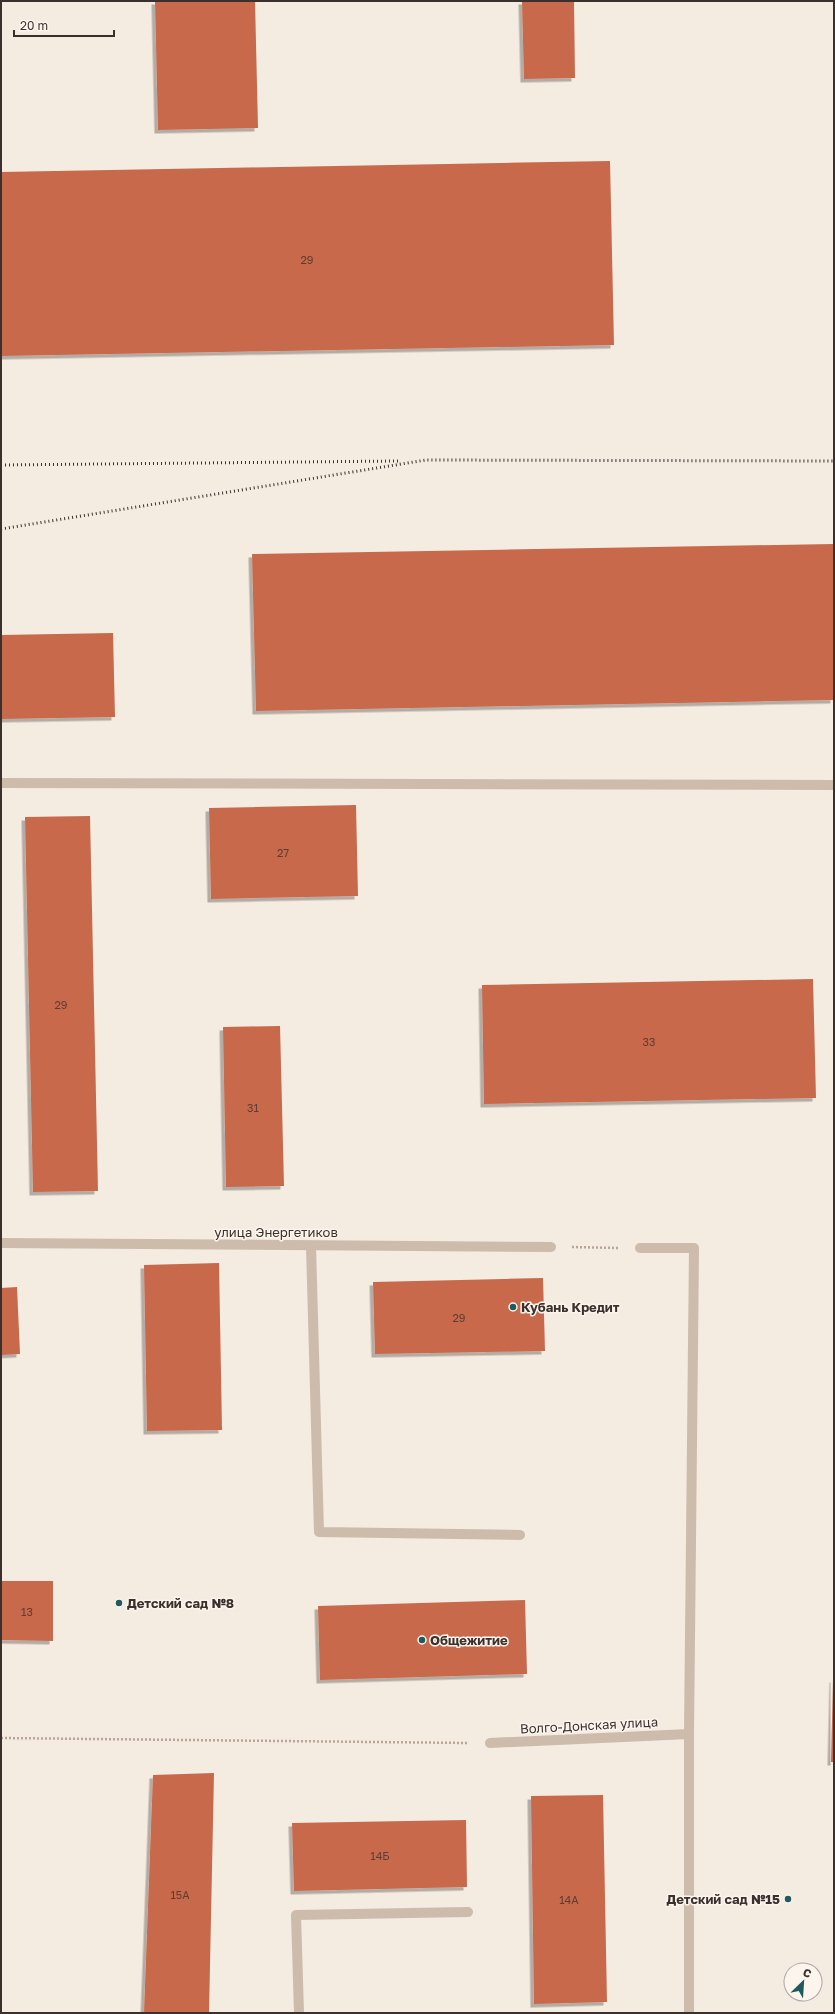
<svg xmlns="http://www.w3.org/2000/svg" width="835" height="2014" font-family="'Golos Text',sans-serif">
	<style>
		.building { fill: #c8694b; filter: url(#shadow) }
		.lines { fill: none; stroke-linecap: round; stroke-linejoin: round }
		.path { stroke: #b9a596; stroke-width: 2.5; stroke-dasharray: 2 2; stroke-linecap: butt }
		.lane { stroke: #cdbbac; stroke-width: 10 }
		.street { stroke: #cdbbac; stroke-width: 10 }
		.rail { stroke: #3b302b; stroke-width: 3; stroke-dasharray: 1 3; stroke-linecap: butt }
		.poi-dot { fill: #1f5a5e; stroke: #fbf5ee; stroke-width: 1.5 }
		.labels { text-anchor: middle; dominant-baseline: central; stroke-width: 3; stroke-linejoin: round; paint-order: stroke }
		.number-label { font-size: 11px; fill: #5e3e33 }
		.street-label { font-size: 13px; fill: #3b302b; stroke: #fbf5ee }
		.poi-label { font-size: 13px; font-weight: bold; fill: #3b302b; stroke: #fbf5ee; text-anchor: start }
	</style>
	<defs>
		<filter id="shadow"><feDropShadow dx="-3.5" dy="3.5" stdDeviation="0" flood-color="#0004"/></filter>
	</defs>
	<rect width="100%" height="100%" fill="#f4ebe1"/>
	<!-- building -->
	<path class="building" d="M155,1h100l3,127 -100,2z
		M522,1h52l1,77 -51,1z
		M610,161l4,184 -613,11v-184z
		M834,544v156l-578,11 -4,-157z
		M113,633l2,84 -114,2v-84z
		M356,805l2,91 -147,3 -2,-91z
		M90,816l8,375 -65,1 -8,-375z
		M813,979l3,119 -332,6 -2,-119z
		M280,1026l4,160 -58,1 -3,-160z
		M219,1263l3,167 -75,1 -3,-166z
		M543,1278l2,73 -170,3 -2,-72z
		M17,1287l3,67 -19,1v-67z
		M1,1581h52v60l-52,-1z
		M525,1600l2,74 -207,6 -2,-74z
		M833,1679h1v83h-3z
		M214,1773l-5,240h-65l9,-238z
		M603,1795l4,207 -73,2 -3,-208z
		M466,1820l1,67 -173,4 -2,-68z"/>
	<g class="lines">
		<!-- path -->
		<path class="path" d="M572,1247l47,1
			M1,1738l467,5"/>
		<!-- lane -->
		<path class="lane" d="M1,783l833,2
			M311,1246l8,286 201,3
			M299,2013l-3,-98 172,-3"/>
		<!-- street -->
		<path class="street" d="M1,1243l550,4
			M640,1248h54l-5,486v279
			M490,1743l199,-9"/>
		<!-- rail -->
		<path class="rail" d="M1,465l397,-4
			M1,529l425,-69 408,1"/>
	</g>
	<!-- markers -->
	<g class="poi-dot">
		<circle cx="513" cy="1307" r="4"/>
		<circle cx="119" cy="1603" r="4"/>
		<circle cx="422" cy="1640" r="4"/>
		<circle cx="788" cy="1899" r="4"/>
	</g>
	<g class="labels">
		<!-- number labels -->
		<g class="number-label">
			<text x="307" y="259">29</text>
			<text x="283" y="852">27</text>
			<text x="61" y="1004">29</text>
			<text x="649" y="1041">33</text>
			<text x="253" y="1107">31</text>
			<text x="459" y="1317">29</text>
			<text x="27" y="1611">13</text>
			<text x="380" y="1855">14Б</text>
			<text x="180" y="1894">15А</text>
			<text x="569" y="1899">14А</text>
		</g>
		<!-- street labels -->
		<g class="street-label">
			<text x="276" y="1232">улица Энергетиков</text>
			<text transform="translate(589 1725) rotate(-3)">Волго-Донская улица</text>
		</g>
		<!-- poi labels -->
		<g class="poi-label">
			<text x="521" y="1307">Кубань Кредит</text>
			<text x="127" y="1603">Детский сад №8</text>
			<text x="430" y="1640">Общежитие</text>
			<text x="780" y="1899" text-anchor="end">Детский сад №15</text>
		</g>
	</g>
	<!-- border -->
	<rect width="835" height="2014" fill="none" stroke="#3b302b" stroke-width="4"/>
	<!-- north arrow -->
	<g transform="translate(803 1982) rotate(25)"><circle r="19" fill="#fbf5ee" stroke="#aea6a0"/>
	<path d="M0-3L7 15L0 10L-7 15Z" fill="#1f5a5e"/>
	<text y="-6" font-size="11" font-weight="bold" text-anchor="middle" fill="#3b302b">С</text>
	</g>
	<!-- scale -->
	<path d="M14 30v6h100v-6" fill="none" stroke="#3b302b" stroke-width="2"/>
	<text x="20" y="30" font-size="12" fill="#3b302b" stroke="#fbf5ee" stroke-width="3" paint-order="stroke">20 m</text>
</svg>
